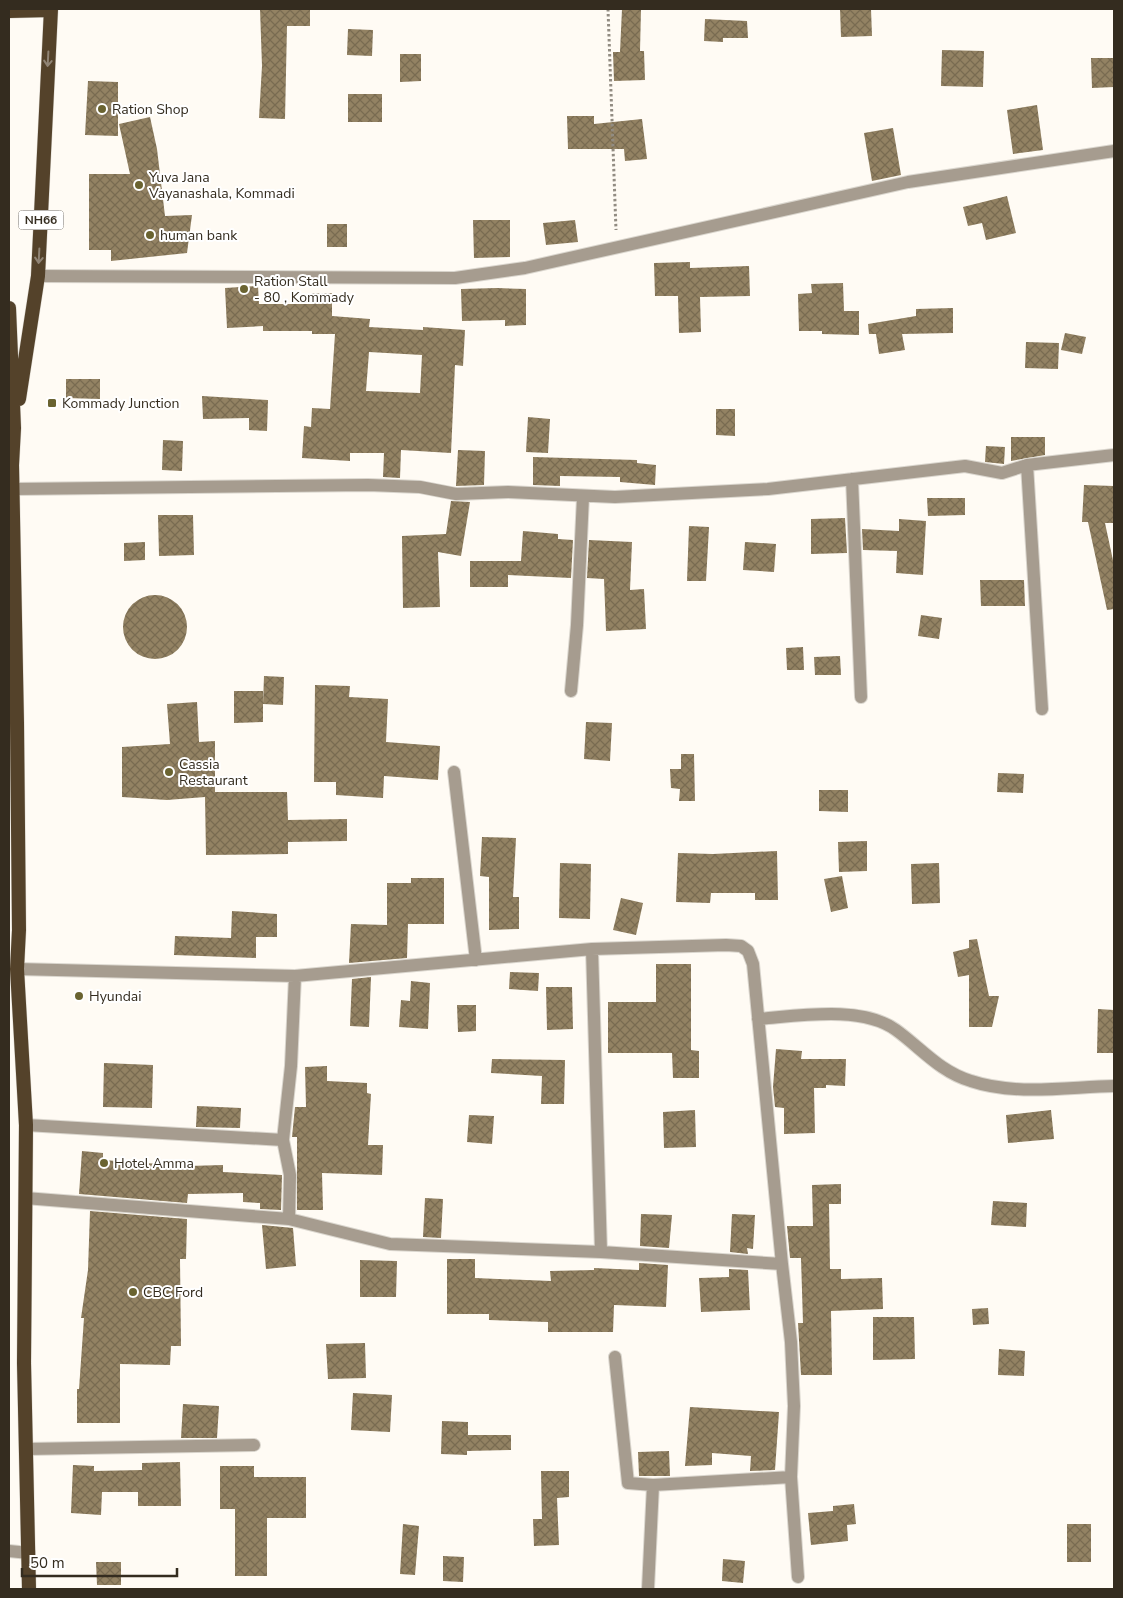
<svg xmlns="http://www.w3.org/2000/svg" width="1123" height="1598" font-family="'Nunito Sans',sans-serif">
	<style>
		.building { fill: url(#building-cross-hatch); fill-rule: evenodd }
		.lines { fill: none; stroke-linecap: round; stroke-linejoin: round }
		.minor-casing { stroke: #dad6ce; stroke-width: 14 }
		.trunk-casing { stroke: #dad6ce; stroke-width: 15 }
		.path { stroke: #928c82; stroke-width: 3; stroke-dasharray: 2.5 2.5; stroke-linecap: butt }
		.minor { stroke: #a69c8f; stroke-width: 12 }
		.trunk { stroke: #54422a; stroke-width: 14 }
		.oneway { stroke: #908475 }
		.poi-dot { fill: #6a6330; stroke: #fff; stroke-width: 2 }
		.labels { text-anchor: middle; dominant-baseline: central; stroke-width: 4; stroke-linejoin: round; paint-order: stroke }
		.shield { fill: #fff; stroke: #716b62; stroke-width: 1 }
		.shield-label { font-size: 12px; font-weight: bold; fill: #342c1f }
		.poi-label { font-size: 14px; fill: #342c1f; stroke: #fff; text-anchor: start }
	</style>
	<defs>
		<pattern id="building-cross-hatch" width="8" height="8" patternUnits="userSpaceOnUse" patternTransform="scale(1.25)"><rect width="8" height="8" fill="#938263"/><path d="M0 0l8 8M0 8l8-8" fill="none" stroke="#796b51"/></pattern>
	</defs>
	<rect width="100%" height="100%" fill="#fffbf4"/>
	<!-- building -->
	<path class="building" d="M260,9h50v17h-23l-2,93 -26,-1 3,-52z
		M622,9h19l-1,42h4l1,29 -31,1 -1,-29h7z
		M840,9h31l1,27 -31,1z
		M705,19l42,2 1,17h-25v4l-19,-1z
		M348,29l25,1 -1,26 -25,-1z
		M942,50l42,1 -1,36 -42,-1z
		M400,54h21v27l-21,1z
		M1091,58h23v29l-22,1z
		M88,81l30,1v54l-33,-1z
		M348,94h34v28h-34z
		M1037,105l6,45 -30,4 -6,-44z
		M567,116h27v8l48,-5 5,40 -22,2 -1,-12h-56z
		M150,117l7,32 8,67 27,-1 -5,38 -76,8v-11h-22v-76h41l-11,-50z
		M893,128l8,47 -29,6 -8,-48z
		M1007,196l9,37 -30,7 -4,-17 -14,3 -5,-19z
		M473,220h37v37l-36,1z
		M575,220l3,22 -32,3 -3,-22z
		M327,224h20v23h-20z
		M690,262v6l59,-2 1,30 -50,1 1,35 -22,1 -1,-37h-23l-1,-33z
		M843,283l1,28h15v24l-37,-1v-3h-23l-1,-37 14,-1 -1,-9z
		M258,286l1,18h53v-11h20v23l38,3 -1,8 54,3v-3l42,3 -2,36 -8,-1 -4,88 -50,-3 -1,28 -17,-1 1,-24h-34v8l-48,-3 2,-32 7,1 1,-19 18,1 5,-75h-23v-3h-49v-5l-36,2 -2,-40zM369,352l53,3 -2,38 -54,-2z
		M497,288l29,1v36l-21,1v-6l-43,1 -1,-32z
		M953,308v25l-51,1 3,16 -26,4 -3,-20h-7l-1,-10 48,-8v-7z
		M1065,333l21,4 -4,17 -21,-4z
		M1026,342l33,1 -1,26 -33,-1z
		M66,379h34v20l-34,-1z
		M202,396l66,4 -1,31 -18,-1v-12l-46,1z
		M716,409h19v27l-19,-1z
		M528,417l22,2 -2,34 -22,-1z
		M1011,437h34v18l-34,6z
		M163,440l20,1 -1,30 -20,-1z
		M986,446l19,1 -1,17 -19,-2z
		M458,450l27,1 -1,34 -28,1z
		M533,457l104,3v3l19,2 -1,20 -35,-3v-5l-60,-1v10l-27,-1z
		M1084,485l30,1v37h-9l9,42v44l-7,1 -19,-88h-6z
		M927,498h38v17l-37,1z
		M451,501l19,1 -9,54 -23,-4 2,55 -37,1 -1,-72 44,-2z
		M158,515h35l1,40 -35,1z
		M845,518l2,35 -36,1v-35z
		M899,519l27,2 -3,54 -27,-2 1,-22 -34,-1 -1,-21 37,2z
		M689,526l20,1 -3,54h-19z
		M523,531l35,3v5l15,1 -2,38 -63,-3v12h-38v-26h51z
		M589,540l43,2 -2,48 14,-1 2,40 -40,2 -2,-52 -17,-1z
		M145,542v18l-21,1v-18z
		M745,542l31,2 -2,28 -31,-2z
		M980,580h44l1,26h-44z
		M123 627a32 32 0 1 1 64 0a32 32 0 1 1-64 0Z
		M921,615l21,3 -3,21 -21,-3z
		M803,647l1,23h-17l-1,-22z
		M840,656l1,19h-26l-1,-18z
		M264,676l20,1 -1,28 -20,-1z
		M315,685l35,1 -1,11 39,2 -2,43 54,4 -2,34 -54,-4 -1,22 -47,-3v-13h-22z
		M234,691h29v31l-29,1z
		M197,702l2,40 16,-1v51h72l1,28 59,-1v22l-59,1v12l-82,1 -1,-58 -38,3 -45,-3v-50l48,-3 -3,-40z
		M586,722l26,1 -2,38 -26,-2z
		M681,754h13l1,47h-16l1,-12 -9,-1 -1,-19h11z
		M998,773l26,1 -1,19 -26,-1z
		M819,790h29v22l-29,-1z
		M482,837l34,1 -3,59h6v32l-30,1v-53l-9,-1z
		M867,841v30l-28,1 -1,-30z
		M777,851l1,49h-23v-7h-44l-1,10 -34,-1 2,-49 35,1z
		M560,863l31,1 -1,55 -31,-1z
		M939,863l1,40 -28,1 -1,-40z
		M842,876l6,32 -17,4 -7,-33z
		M411,878h33v46h-36l-1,34 -58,5 2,-39 36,1v-42h24z
		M621,898l22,5 -7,32 -23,-5z
		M232,911l45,3v23h-21v21l-82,-3 1,-19 56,2z
		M977,939l12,57h10l-7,31h-23v-52l-11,2 -5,-25 16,-4v-8z
		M656,964h35v86l8,1v27h-26l-1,-25h-64v-51h48z
		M510,972l29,1 -1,18 -29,-2z
		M371,977l-2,50 -19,-1 2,-47z
		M411,981l19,2 -2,46 -29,-2 2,-27 9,1z
		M546,987h26l1,42 -26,1z
		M457,1005h19v26l-18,1z
		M1098,1009l16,1v43h-17z
		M776,1049l26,2 -1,8h45l-1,27 -19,-1v3h-12l1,45 -31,1v-26l-9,-1 -2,-20z
		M492,1059l73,1 -1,44h-23l1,-28 -51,-3z
		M104,1063l49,2 -1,43 -49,-1z
		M327,1066v15l40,2v10l4,1 -3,51h15l-1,30 -60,-2 1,37h-26v-73h-5l3,-30h11l-1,-40z
		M197,1106l44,2 -1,20 -44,-1z
		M695,1110l1,37 -32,1 -1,-36z
		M1051,1110l3,29 -46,4 -2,-28z
		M469,1115l25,1 -2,28 -25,-2z
		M82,1151l21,2v7l85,6 35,-1v7l59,3 -1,35 -21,-1v-6l-17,-1v-9l-55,1 -1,9 -108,-9z
		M841,1184v20h-12l1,65h11v10l41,-1 1,31 -52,2 1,64h-31l-3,-52h5l-2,-65h-11l-3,-32h26l-1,-41z
		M425,1198l18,1 -2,39 -18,-1z
		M993,1201l34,2 -1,24 -35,-2z
		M90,1211l97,8 -1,40h-6l1,87h-10l-1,19 -50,-1v59h-43v-34h2l5,-71h-3l7,-48z
		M641,1214l31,1 -3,33 -29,-2z
		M732,1214l23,1 -2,34 -6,-1 1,6 -18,-2z
		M262,1225l31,3 3,38 -30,3z
		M447,1259h28v19l76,3 -1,-10 44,-1v-2l45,2v-7l29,2 -2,42 -52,-2 -1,27h-65v-10l-59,-2v-6h-42z
		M360,1260l37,1 -1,36h-36z
		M729,1269l19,1 2,40 -49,2 -2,-34 30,-1z
		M988,1308l1,16 -16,1 -1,-16z
		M873,1317h41l1,42 -42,1z
		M365,1343l1,35 -38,1 -2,-35z
		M999,1349l26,2 -1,25 -26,-1z
		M353,1393l39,2 -2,37 -39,-2z
		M183,1404l36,2 -2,32h-36z
		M690,1407l89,5 -4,58 -25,1 1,-15 -39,-3v12l-27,1z
		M442,1421l26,1v13h43v15l-44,1v4l-26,-1z
		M669,1451l1,25h-31l-1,-24z
		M180,1462l1,44h-43v-14h-36l-1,23 -30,-2 2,-48 21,1v5l48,-1v-7z
		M220,1466h34v11h52v41h-39v58h-32v-67h-15z
		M541,1471h28v26l-12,1 2,47 -25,1 -1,-27h9z
		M854,1504l2,20 -9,1 1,16 -37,4 -3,-32 25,-2v-5z
		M403,1524l16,2 -4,49 -15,-1z
		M1067,1524h24v38h-24z
		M443,1556l21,1 -1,25 -20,-1z
		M723,1559l22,2 -2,22 -21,-2z
		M96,1562h25v23h-24z"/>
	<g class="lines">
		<!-- minor casing -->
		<g class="minor-casing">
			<path id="minor" d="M38,276l417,2 70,-10 383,-86 206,-31
				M1027,465l15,244
				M852,479l9,218
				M13,489l355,-4 52,2 36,7 52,-2 107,5 153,-8 197,-23 37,7 25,-8 87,-10
				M571,691l6,-66 6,-128
				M454,772l22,188
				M592,949l134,-4 15,1 7,5 5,13 29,300
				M17,969l278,7 297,-27 9,303 181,12 9,78 3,64 -3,71 7,100
				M758,1019c40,-3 104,-14 138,11 25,18 44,42 75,51 45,15 96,6 143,5
				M26,1125l257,15
				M25,1198l264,21 101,25 211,8
				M289,1219l1,-44 -7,-35 8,-74 4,-90
				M615,1357l13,126 25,2 -5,104
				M26,1449l228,-4
				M653,1485l138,-8
				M9,1551l20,2"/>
		</g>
		<!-- trunk casing -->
		<g class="trunk-casing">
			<path id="trunk" d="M9,11l42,-1
				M9,308l5,120 -2,37 5,258 2,207 -2,39 9,156 -2,238 5,226
				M19,399l19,-123 13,-267"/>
		</g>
		<!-- path -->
		<path class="path" d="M608,9l8,221"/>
		<!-- minor -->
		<use href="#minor" class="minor"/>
		<!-- trunk -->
		<use href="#trunk" class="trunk"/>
	</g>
	<!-- one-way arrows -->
	<defs><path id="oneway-shaft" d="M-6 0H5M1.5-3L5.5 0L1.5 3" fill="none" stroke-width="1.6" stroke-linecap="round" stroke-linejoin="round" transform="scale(1.25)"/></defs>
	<g class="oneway">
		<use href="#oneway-shaft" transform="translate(48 59) rotate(93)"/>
		<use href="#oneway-shaft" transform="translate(39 256) rotate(93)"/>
	</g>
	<!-- markers -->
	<g class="poi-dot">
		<circle cx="102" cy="109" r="5"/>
		<circle cx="139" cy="185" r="5"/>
		<circle cx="150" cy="235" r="5"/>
		<circle cx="244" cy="289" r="5"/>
		<rect x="47" y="398" width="10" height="10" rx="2.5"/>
		<circle cx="169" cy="772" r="5"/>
		<circle cx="79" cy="996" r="5"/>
		<circle cx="104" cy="1163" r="5"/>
		<circle cx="133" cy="1292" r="5"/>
	</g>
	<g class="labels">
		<!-- shield labels -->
		<rect class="shield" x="18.5" y="210.5" width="45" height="19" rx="4"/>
		<g class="shield-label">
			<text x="41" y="220">NH66</text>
		</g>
		<!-- poi labels -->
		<g class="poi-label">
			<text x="112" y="109">Ration Shop</text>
			<text x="149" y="177">Yuva Jana<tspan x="149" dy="16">Vayanashala, Kommadi</tspan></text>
			<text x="160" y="235">human bank</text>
			<text x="254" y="281">Ration Stall<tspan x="254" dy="16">- 80 , Kommady</tspan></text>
			<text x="62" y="403">Kommady Junction</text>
			<text x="179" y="764">Cassia<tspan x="179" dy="16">Restaurant</tspan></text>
			<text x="89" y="996">Hyundai</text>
			<text x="114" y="1163">Hotel Amma</text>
			<text x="143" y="1292">CBC Ford</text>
		</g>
	</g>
	<!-- border -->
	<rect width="1123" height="1598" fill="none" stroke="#342c1f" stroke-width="20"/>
	<!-- scale -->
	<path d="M22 1568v8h155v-8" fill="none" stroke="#342c1f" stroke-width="2.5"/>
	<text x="30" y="1568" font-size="15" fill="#342c1f" stroke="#ffffff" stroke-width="4" paint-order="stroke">50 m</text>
</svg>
